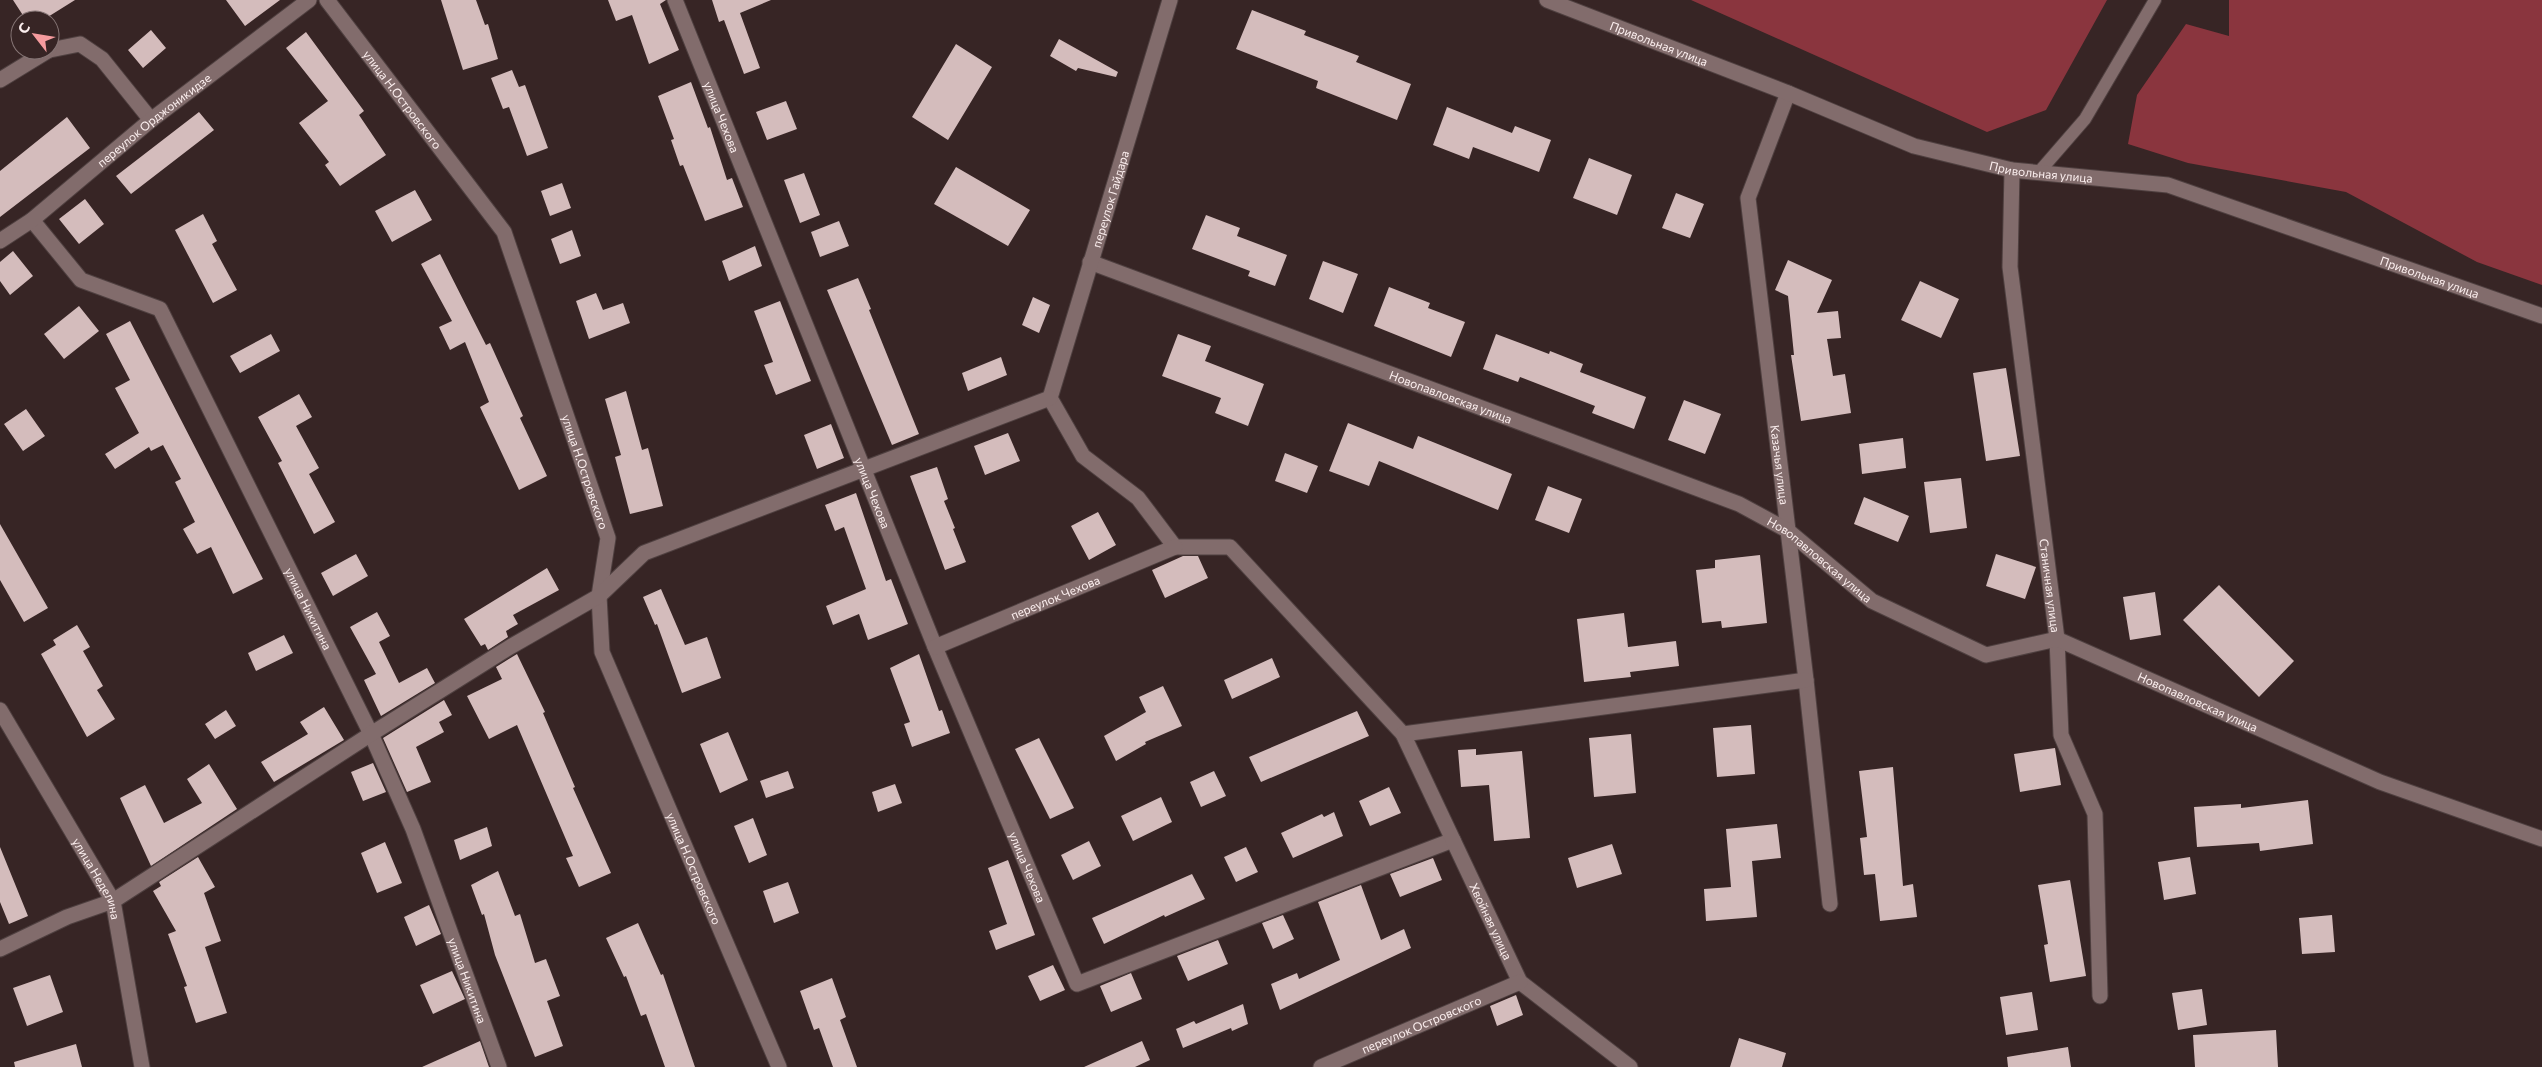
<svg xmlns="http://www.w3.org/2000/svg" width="2542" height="1067" font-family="Commissioner,sans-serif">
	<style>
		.forest { fill: #8a353e }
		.building { fill: #d4bcbc }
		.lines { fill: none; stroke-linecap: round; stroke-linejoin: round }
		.lane-casing { stroke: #4f4040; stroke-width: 14 }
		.street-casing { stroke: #4f4040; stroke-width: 17 }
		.secondary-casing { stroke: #4f4040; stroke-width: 17 }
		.lane { stroke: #826c6c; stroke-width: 12 }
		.street { stroke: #826c6c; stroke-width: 15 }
		.secondary { stroke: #826c6c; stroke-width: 15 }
		.labels { text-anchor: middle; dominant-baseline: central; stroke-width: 5; stroke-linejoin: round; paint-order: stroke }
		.street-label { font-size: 12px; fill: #fcefef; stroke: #372525 }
	</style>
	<rect width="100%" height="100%" fill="#372525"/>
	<!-- forest -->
	<path class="forest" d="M1691,0h416l-61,110 -59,22z
		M2229,0h313v285l-65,-23 -131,-70 -158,-29 -60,-19 9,-49 49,-71 43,12z"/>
	<!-- building -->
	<path class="building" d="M13,0h62l-32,20h-17z
		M226,0h54l-35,26z
		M441,0h35l9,25 3,-1 10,35 -35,11z
		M608,0h58l-6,4 19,46 -30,14 -17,-49 -16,6z
		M712,0h59l-31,13 20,55 -16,6 -20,-54 -5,2z
		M1252,10l54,21 -2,4 55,21 -3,6 55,22 -14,36 -81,-32 2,-7 -82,-32z
		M151,30l15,18 -23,20 -15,-18z
		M306,32l58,79 -5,4 27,40 -46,31 -15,-21 4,-3 -30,-39 29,-22 -42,-53z
		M1059,39l59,33 -2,5 -38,-9 -2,3 -26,-15z
		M956,44l36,23 -44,73 -36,-23z
		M512,70l7,17 6,-2 23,63 -21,8 -18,-49 -6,2 -12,-31z
		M691,82l17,46 2,-1 17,53 5,-2 11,29 -38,14 -22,-56 -3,1 -9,-26 3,-1 -16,-43z
		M786,101l11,28 -30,11 -11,-28z
		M1447,107l65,26 3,-7 36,14 -12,32 -66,-25 -4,12 -36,-14z
		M199,112l15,18 -83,64 -15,-18z
		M67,117l23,31 -90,69v-46z
		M1589,158l43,17 -15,40 -44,-17z
		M956,167l74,43 -22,36 -74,-42z
		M804,173l16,42 -20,8 -16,-43z
		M562,183l9,25 -21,8 -9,-25z
		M415,190l17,30 -40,22 -17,-31z
		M1676,193l28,11 -14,34 -28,-10z
		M85,199l19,25 -25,20 -20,-25z
		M203,214l14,27 -5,3 25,46 -24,13 -38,-73z
		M1206,215l34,13 -3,8 50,19 -12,31 -27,-10 2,-5 -58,-22z
		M839,221l10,25 -29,11 -9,-25z
		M572,230l9,26 -21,8 -9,-25z
		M755,246l7,20 -33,15 -7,-20z
		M13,251l20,25 -23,19 -10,-14v-19z
		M440,254l46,91 4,-2 33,73 -3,2 27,58 -28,14 -39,-83 9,-5 -24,-60 -15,8 -11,-23 13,-6 -31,-57z
		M1788,260l44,20 -15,33 21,-2 3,27 -14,1 6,37 12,-2 6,39 -50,8 -10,-66h3l-6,-59 -13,-6z
		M1323,261l35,13 -15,39 -34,-14z
		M858,278l13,31 -2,1 50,124 -27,11 -65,-155z
		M1920,281l39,18 -18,39 -40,-18z
		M1389,287l41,16 -2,5 37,14 -14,35 -77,-31z
		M596,293l7,17 20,-7 7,20 -41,16 -13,-38z
		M1033,297l17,8 -11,28 -17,-8z
		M780,301l31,80 -35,14 -12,-30 9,-3 -19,-51z
		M79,306l20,25 -35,28 -20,-25z
		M130,321l133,258 -30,15 -22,-47 -14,7 -14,-25 12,-7 -20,-40 6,-3 -18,-34 -12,6 -2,-4 -34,22 -10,-15 34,-21 -24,-45 15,-8 -24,-46z
		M271,334l9,17 -40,22 -10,-17z
		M1178,334l33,12 -6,15 59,23 -16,42 -33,-13 6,-15 -59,-22z
		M1496,334l53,20 1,-3 33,13 -3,8 66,25 -12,32 -42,-16 3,-7 -75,-29 -2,5 -35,-13z
		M1001,357l6,18 -39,16 -6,-18z
		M2006,368l14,88 -34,5 -13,-88z
		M626,391l16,59 6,-2 15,58 -33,8 -15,-57 6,-2 -16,-56z
		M299,394l13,23 -16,9 23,42 -10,6 26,48 -21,12 -36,-71 4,-2 -24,-44z
		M1684,400l37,14 -16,40 -37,-14z
		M26,409l19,27 -22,15 -19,-27z
		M1348,423l65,26 5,-13 94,38 -14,36 -119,-49 -10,25 -40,-15z
		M831,424l13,34 -27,11 -13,-34z
		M1008,433l12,28 -35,14 -11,-29z
		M1903,438l3,30 -44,6 -3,-30z
		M1285,453l33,13 -11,27 -32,-12z
		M937,467l11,32 -4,2 11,27 -2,1 13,33 -21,8 -35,-94z
		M1961,478l6,50 -37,5 -6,-51z
		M1548,486l34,13 -13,34 -34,-13z
		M856,493l30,88 5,-2 17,45 -40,16 -9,-26 -26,11 -7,-19 40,-17 -22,-62 -9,4 -10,-26z
		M1864,497l45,19 -11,26 -44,-18z
		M1098,512l18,33 -27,15 -18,-34z
		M0,524l48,84 -24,14 -24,-42z
		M356,554l12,22 -35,20 -12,-23z
		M1996,554l40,13 -11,32 -39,-13z
		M1760,555l7,68 -45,5 -1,-7 -19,2 -6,-53 19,-2v-8z
		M1183,556h15l10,22 -43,20 -13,-28z
		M547,568l12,22 -46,25 5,9 -12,7 2,6 -20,13 -3,-6 -4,2 -17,-27z
		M2219,585l75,76 -35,36 -76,-77z
		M661,589l24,56 22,-8 14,41 -39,15 -25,-69 -2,1 -12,-28z
		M2155,592l6,43 -31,5 -7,-43z
		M377,612l13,24 -11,6 20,41 28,-15 8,15 -54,33 -17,-36 12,-6 -26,-47z
		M1624,613l4,34 48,-6 3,25 -49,6 1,5 -47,5 -7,-63z
		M77,625l13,22 -7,4 20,35 -6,4 18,29 -28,18 -46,-83 15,-9 -3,-5z
		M284,635l9,18 -37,18 -8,-18z
		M517,654l28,58 -2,1 32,74 -2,1 38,85 -32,14 -13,-29 7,-2 -56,-131 -28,14 -22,-43 35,-17 -6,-12z
		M919,654l20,57 3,-1 8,23 -38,14 -8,-23 6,-2 -20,-54z
		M1272,658l8,19 -48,22 -8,-19z
		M1163,686l19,40 -37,16 1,2 -30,17 -12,-25 42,-24 -7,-15z
		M444,700l8,15 -13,7 5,10 -28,15 15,35 -24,10 -24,-54z
		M324,707l20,33 -70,42 -13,-20 47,-28 -8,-12z
		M226,710l10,16 -21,13 -10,-15z
		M1357,711l12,25 -108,46 -12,-25z
		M1751,725l4,49 -38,3 -4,-49z
		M728,732l20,48 -28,13 -20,-49z
		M1631,734l5,59 -42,4 -5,-59z
		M1039,738l35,70 -24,11 -35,-70z
		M2055,748l6,37 -41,7 -6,-38z
		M1476,749v6l46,-4 8,87 -36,3 -5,-56 -28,2 -3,-37z
		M373,763l13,29 -23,9 -12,-29z
		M209,764l28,45 -86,57 -31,-68 25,-13 19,38 38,-20 -15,-24z
		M1893,767l10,119 10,-2 4,33 -37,4 -5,-47 -11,1 -4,-37 7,-1 -8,-66z
		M788,771l6,17 -28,10 -6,-17z
		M1214,771l12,25 -25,11 -11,-25z
		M895,784l7,19 -24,9 -6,-20z
		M1389,787l12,26 -31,13 -11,-25z
		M1161,797l11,25 -39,19 -12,-25z
		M2308,800l5,44 -53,7 -1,-8 -62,4 -3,-40 47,-3v4z
		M1334,812l9,24 -50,22 -12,-25 41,-19 2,3z
		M753,818l14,37 -18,8 -15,-37z
		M1777,824l4,34 -29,3 5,56 -51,4 -2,-32 27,-2 -5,-58z
		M487,827l5,19 -32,14 -6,-20z
		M1089,841l12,25 -28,14 -12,-25z
		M385,842l17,41 -25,10 -16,-40z
		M1612,844l10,30 -45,14 -9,-30z
		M0,847l28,69 -19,8 -9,-22z
		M1246,847l12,25 -22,10 -12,-25z
		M198,857l17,30 -11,6 17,48 -16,6 22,66 -31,10 -12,-36 3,-1 -19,-52 8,-3 -23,-40 8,-5 -2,-4z
		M2190,857l6,37 -32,6 -6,-38z
		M1433,858l9,22 -42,17 -10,-23z
		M1008,860l27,75 -39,15 -7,-19 18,-7 -19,-56z
		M498,871l17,45 5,-2 15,49 11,-4 14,37 -13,5 16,45 -28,11 -40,-102 -11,-41 -2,1 -11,-30z
		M1192,874l13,25 -40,18 -1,-2 -60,29 -12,-26z
		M2070,880l16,96 -36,6 -6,-37 4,-1 -10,-59z
		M788,882l11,31 -25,10 -11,-32z
		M1361,885l20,55 23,-11 7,19 -131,62 -9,-26 26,-11 2,6 41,-19 -22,-58z
		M429,905l12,29 -25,12 -12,-29z
		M1283,915l11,24 -21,10 -11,-26z
		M2332,915l3,37 -33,2 -3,-36z
		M638,923l23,52 2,-1 32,93h-30l-19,-53 -5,2 -15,-40 -2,1 -18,-39z
		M1218,940l10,24 -40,17 -11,-25z
		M1053,965l12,25 -25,11 -12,-25z
		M452,971l13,28 -32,15 -13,-29z
		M1131,973l11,26 -31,13 -11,-26z
		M50,975l13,37 -36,14 -14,-38z
		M832,978l14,39 -6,3 17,47h-24l-14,-39 -5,2 -14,-39z
		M2202,989l5,36 -29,5 -6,-37z
		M2032,992l6,38 -32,5 -6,-38z
		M1516,995l7,20 -26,11 -7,-20z
		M1243,1004l5,20 -16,7 -1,-3 -48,20 -7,-19 18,-8 2,3z
		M2276,1030l2,37h-83l-2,-32z
		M1739,1038l47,15 -4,14h-52z
		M480,1041l9,26h-67z
		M1142,1041l8,19 -15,7h-51z
		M76,1044l6,23h-67l-1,-5z
		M2068,1047l3,20h-63l-1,-10z"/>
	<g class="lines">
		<!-- lane casing -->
		<g class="lane-casing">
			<path id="lane" d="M2039,172l46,-53 70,-119"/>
		</g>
		<!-- street casing -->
		<g class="street-casing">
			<g id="street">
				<path id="s1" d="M327,0l177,232 104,306 -9,58 3,56 177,415"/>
				<path id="s2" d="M675,0l260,647 142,337 376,-144"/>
				<path d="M50,50l30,-6 22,15 49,61"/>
				<path d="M0,80l49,-30"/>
				<path id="s3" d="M1788,93l-40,105 58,482 24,224"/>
				<path id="s4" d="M2012,170l-2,97 47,372 4,96 34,79 5,182"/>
				<path id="s5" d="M32,220l49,60 79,29 211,425 42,95 86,238"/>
				<path id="s6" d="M0,241l32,-21 119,-100 158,-120"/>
				<path id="s7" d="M1090,262l649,242 48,26 85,71 114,54 71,-16 323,143 162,57"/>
				<path id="s8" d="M1050,398l33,58 55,42 37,49h55l173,187 117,248 110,85"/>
				<path id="s9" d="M1050,398l120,-398"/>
				<path id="s10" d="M935,647l240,-100"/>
				<path id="s11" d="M0,710l113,191 29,166"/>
				<path d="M1403,734l403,-54"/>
				<path d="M0,949l67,-32 46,-16 258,-167 139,-87 89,-51 45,-43 406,-155"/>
				<path id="s12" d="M1321,1067l199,-85"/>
			</g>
		</g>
		<!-- secondary casing -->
		<g class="secondary-casing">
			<g id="secondary">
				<path id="s13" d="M1547,0l241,93 126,53 98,24 156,15 374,131"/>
			</g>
		</g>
		<!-- lane -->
		<use href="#lane" class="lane"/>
		<!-- street -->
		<use href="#street" class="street"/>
		<!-- secondary -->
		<use href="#secondary" class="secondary"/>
	</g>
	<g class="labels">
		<!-- street labels -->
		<g class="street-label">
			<text stroke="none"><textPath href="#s13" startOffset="120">Привольная улица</textPath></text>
			<text stroke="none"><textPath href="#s1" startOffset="125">улица Н.Островского</textPath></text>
			<text stroke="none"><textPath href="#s2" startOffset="126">улица Чехова</textPath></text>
			<text stroke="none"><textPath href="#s6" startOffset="196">переулок Орджоникидзе</textPath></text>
			<text stroke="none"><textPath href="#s13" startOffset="525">Привольная улица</textPath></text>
			<text stroke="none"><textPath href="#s9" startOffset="208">переулок Гайдара</textPath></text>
			<text stroke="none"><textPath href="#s13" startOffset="930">Привольная улица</textPath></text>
			<text stroke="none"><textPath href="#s7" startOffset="385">Новопавловская улица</textPath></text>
			<text stroke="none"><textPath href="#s3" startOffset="381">Казачья улица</textPath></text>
			<text stroke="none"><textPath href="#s1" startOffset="545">улица Н.Островского</textPath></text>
			<text stroke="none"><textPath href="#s2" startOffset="531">улица Чехова</textPath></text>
			<text stroke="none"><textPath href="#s7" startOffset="791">Новопавловская улица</textPath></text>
			<text stroke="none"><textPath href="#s4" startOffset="418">Станичная улица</textPath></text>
			<text stroke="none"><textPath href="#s10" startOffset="130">переулок Чехова</textPath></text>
			<text stroke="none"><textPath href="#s5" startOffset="496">улица Никитина</textPath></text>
			<text stroke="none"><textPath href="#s7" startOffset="1211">Новопавловская улица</textPath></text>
			<text stroke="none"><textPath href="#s2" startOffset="936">улица Чехова</textPath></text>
			<text stroke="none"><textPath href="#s1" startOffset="965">улица Н.Островского</textPath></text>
			<text stroke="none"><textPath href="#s11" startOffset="195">улица Неделина</textPath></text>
			<text stroke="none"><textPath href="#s8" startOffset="714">Хвойная улица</textPath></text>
			<text stroke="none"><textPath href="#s5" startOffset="901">улица Никитина</textPath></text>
			<text stroke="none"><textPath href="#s12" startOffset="109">переулок Островского</textPath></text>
		</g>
	</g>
	<!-- north arrow -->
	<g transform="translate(35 35) rotate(301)"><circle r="24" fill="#372525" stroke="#867676"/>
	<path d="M0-4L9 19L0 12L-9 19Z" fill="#f59b9e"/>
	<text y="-8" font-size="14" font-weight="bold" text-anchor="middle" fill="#fcefef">С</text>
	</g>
</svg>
